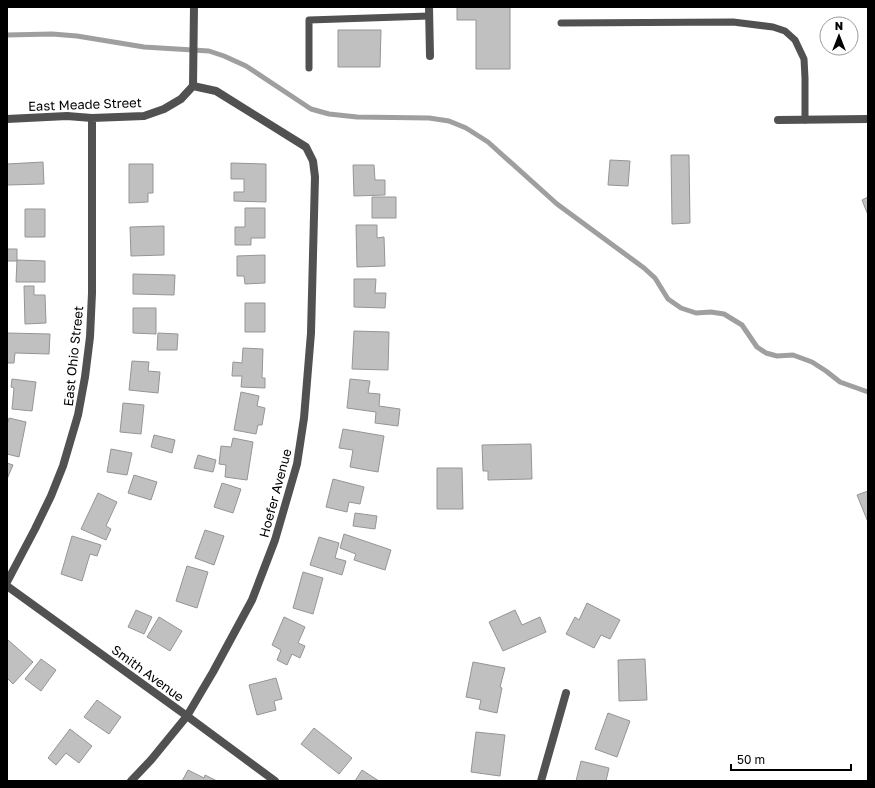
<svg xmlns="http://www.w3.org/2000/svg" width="875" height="788" font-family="'Golos Text',sans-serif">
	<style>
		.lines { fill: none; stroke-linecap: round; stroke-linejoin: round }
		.stream { stroke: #9f9f9f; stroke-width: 5 }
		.building { fill: #c0c0c0; stroke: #959595 }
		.lane { stroke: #515151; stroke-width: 7 }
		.street { stroke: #515151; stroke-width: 8 }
		.labels { text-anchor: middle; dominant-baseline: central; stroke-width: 3.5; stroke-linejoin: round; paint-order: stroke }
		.street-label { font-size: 13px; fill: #000; stroke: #fff }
	</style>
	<rect width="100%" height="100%" fill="#fff"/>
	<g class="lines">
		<!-- stream -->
		<path class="stream" d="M7,35l45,-1 25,2 67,11 65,4 15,5 22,10 65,43 18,5 28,3 72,1 20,3 17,7 22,14 69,62 87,64 11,10 13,21 13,9 15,5 15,-1 13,2 18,11 15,22 9,6 11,3 16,-1 19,7 14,9 14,11 28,10"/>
	</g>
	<!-- building -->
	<path class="building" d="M457,7h53v62h-34v-49h-19z
		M338,30h43l-1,37h-42z
		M671,155h18l1,68 -18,1z
		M610,160l20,1 -2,25 -20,-1z
		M43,162l1,22 -37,1v-21z
		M231,163l35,1v38l-32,-1v-9h10v-13h-13z
		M129,164h24v29h-5v9l-19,1z
		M353,165h21l1,15h10v15l-31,1z
		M372,197h24v21h-24z
		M868,197v18l-6,-15z
		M245,208h20v30h-14v7h-16v-18h10z
		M25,209h20v28h-20z
		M356,225h21v13l7,-1 1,29 -28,1z
		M164,226v29l-33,1 -1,-29z
		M7,249h10v12h-10z
		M265,255v28l-20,1 -1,-8h-7v-20z
		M17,260l28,1v21h-29z
		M133,274l42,1 -1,20 -41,-1z
		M354,279h22l-1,14h11l-1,15 -31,-1z
		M24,286h10v9h11l1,28 -21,1z
		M245,303h20v29h-20z
		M133,308h23v26l-23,-1z
		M354,331l35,1 -1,38 -36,-1z
		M7,333l43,1 -1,20 -34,-1 -1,10h-7z
		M158,333l20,1 -1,16h-20z
		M243,348l20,1 -1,29h3v10l-24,-1 1,-11h-10l1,-14 9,1z
		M132,361l17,1 -1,9 12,1 -2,21 -29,-3z
		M12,379l24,3 -4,29 -20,-2 2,-21 -3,-1z
		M350,379l20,2 -2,12 12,1 -1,12 21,3 -2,17 -23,-3 1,-11 -29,-4z
		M241,392l18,4 -2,10 8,2 -3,17h-4l-2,9 -22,-4z
		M123,403l21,2 -3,29 -21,-2z
		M9,418l17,4 -7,35 -12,-3v-29z
		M343,429l41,7 -6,36 -28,-5 3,-17 -14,-2z
		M154,435l21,5 -3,13 -21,-6z
		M233,438l20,4 -6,38 -22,-3 1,-12 -7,-1 2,-18 10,1z
		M531,444l1,35 -44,1v-9h-5l-1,-26z
		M111,449l21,4 -5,22 -20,-3z
		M198,455l18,5 -3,12 -19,-4z
		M7,463l6,2 -6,14z
		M437,468h25l1,41h-26z
		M134,475l23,7 -6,18 -23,-7z
		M333,479l31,8 -4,17 -11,-2 -2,10 -21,-5z
		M222,483l19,6 -8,24 -19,-6z
		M868,491v31l-11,-27z
		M98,493l19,9 -11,24 5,3 -5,11 -25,-11z
		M355,513l22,3 -2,13 -22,-3z
		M205,530l19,6 -10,29 -19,-7z
		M344,534l47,16 -6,20 -31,-10 2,-6 -16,-6z
		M72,536l29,9 -4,11 -7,-2 -8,27 -21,-7z
		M319,537l20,6 -4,15 11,3 -4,14 -32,-10z
		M187,566l21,6 -11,36 -21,-7z
		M303,572l20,6 -10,36 -20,-6z
		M587,603l33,17 -10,19 -9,-4 -7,13 -28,-14 9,-17 4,3z
		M136,610l16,7 -8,17 -16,-7z
		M515,610l7,15 18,-8 6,15 -43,19 -14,-29z
		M159,617l23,14 -12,20 -23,-14z
		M284,617l21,10 -7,16 7,3 -5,12 -8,-4 -5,11 -10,-5 4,-10 -9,-5z
		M8,640l25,22 -20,22 -6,-6v-37z
		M41,659l15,11 -15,21 -16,-12z
		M645,659l2,41 -28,1 -1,-41z
		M473,662l32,6 -5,19 2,1 -5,25 -18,-4 2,-9 -15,-3z
		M276,678l6,21 -8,2 2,9 -19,5 -8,-30z
		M97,700l24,17 -12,17 -25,-17z
		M608,713l22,8 -13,36 -22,-8z
		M314,728l38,30 -13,16 -38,-30z
		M70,729l22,17 -13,17 -13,-10 -10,12 -8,-7z
		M476,732l29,3 -5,41 -29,-4z
		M581,761l28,7 -3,13h-30z
		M188,770l16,8 1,-3 12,6h-35z
		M362,770l17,11h-24z"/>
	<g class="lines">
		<!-- lane -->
		<path class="lane" d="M561,23l172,-1 40,5 12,4 10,9 9,19 1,19v42
			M309,68v-48l120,-4"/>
		<!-- street -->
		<path class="street" d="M429,7l1,49
			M193,86l1,-79
			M7,119l60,-3 25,2 52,-2 20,-7 17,-10 12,-13 23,5 90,56 7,14 2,16 -4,156 -7,85 -7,46 -22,76 -23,60 -39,72 -26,44 -36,44 -20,21
			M778,120l90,-1
			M7,582l28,-53 16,-33 12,-30 15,-51 7,-38 5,-40 2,-44v-175
			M7,586l180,130 88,65
			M541,781l25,-88"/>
	</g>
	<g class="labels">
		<!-- street labels -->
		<g class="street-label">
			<text transform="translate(85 104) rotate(-2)">East Meade Street</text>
			<text transform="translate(73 356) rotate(-84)">East Ohio Street</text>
			<text transform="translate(275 493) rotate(-75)">Hoefer Avenue</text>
			<text transform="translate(148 673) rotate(36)">Smith Avenue</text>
		</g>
	</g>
	<!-- border -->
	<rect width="875" height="788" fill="none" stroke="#000000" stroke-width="16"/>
	<!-- north arrow -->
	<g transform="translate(839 36)"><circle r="19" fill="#ffffff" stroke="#999999"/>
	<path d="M0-3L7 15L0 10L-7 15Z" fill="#000000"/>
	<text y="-6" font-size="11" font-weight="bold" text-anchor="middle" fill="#000000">N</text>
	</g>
	<!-- scale -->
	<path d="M731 764v6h120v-6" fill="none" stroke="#000000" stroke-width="2"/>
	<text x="737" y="764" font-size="12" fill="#000000" stroke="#ffffff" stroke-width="3" paint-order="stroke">50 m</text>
</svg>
